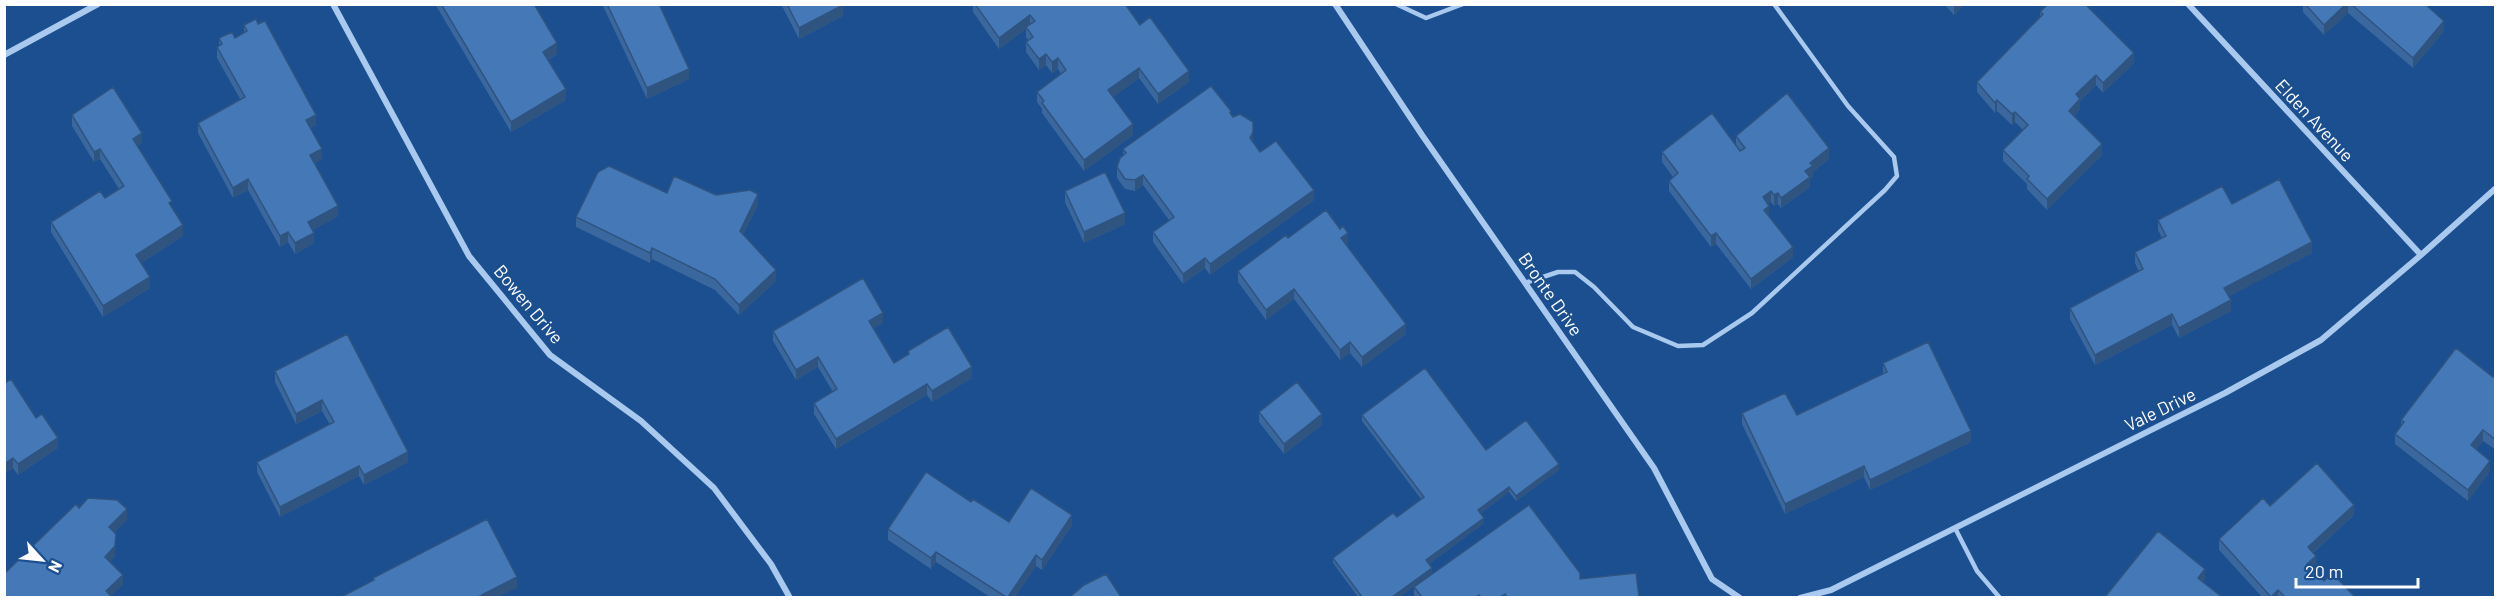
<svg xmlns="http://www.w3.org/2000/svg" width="2500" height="602" font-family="Barlow,sans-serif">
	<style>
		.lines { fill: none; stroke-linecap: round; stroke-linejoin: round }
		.lane { stroke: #a9c9ee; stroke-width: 4.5 }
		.street { stroke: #a9c9ee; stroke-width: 6 }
		.wall { fill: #3a679d }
		.shaded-wall { fill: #305480 }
		.building { fill: #4478b7; stroke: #305480; stroke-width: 1.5 }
		.labels { text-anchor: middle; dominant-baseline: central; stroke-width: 4.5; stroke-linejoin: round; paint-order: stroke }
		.street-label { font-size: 18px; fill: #fff; stroke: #1b4f8f }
	</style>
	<rect width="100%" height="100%" fill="#1b4f8f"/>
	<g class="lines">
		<!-- lane -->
		<path class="lane" d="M1396,4l30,14 37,-14
			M1525,283l33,-11h17l19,15 39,40 45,19 25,-1 49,-32 133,-123 12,-14 -3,-19 -46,-51 -74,-102
			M1955,528l22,43 23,27"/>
		<!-- street -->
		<path class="street" d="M333,4l136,252 81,99 91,66 73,67 57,76 19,34
			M1335,4l87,131 232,333 58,111 28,19
			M2188,4l233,251
			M4,55l94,-51
			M1800,598l31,-8 394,-197 96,-53 100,-85 75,-67"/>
	</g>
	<!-- wall -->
	<path class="wall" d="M435,4h99l23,50 -9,6 18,40 -55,32z
		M602,4h60l-3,2 30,73 -42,20z
		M781,4h61l1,12 -44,23z
		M973,4h152l15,21 49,57 -31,22 -19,-26 -26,19 20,38 -49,36 -42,-58v-4l-5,-7v-10l24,-18 -3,-5 -6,4 -6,-8 -7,5 -13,-18v-10l2,-2 -2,-3v-8l-27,20 -26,-37z
		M1944,4h21l-11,11z
		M2303,4h122l19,27 -31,37 -65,-55 -24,22 -21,-23z
		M2040,12l94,51 -31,30 -7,-8 -16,16v8l-6,7 28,39 -55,55 -20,-21v-5l-24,-23v-11l20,-20 -8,-8 -3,3 -15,-14 -2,2 -18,-21v-10l63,-65z
		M258,24l58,101 -6,3 12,31 -7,4 23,53 -25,14 1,13 -19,11 -7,-12 -8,5 -32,-57 -15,8 -35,-65v-10l42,-24 -23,-41v-11l2,-1v-8h16l9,-5v-8z
		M72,115l70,28 -5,3 35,62 11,28 -42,27 9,25 -47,29 -52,-85v-10l54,-24 14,-9 -19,-30 -6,3 -22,-36z
		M1231,115l22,28 7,9 54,48 -104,75 -5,-7 -22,16 -30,-42v-10l16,-12 -26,-35 -8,6 -10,-2 -8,-11v-11l6,-12v-6z
		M1736,136l93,23 -16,13v5l-3,2v8l-29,21 -3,-4 -4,2 -3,-4 -3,2 1,12 24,41 -42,32 -35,-45 -5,3 -42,-56v-10l4,-4 -11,-15v-10l74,-7z
		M1065,191l60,33 -41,19 -19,-41z
		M667,193l49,2 42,10 -15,30 33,46 -37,34 -24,-25 -63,-31 -2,4 -74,-36v-10z
		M2232,204l80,49 -83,43 2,15 -52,27 -7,-13 -77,40 -25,-46v-11l69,-36 -4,-9v-11l27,-14 -4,-8v-10z
		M1348,243l-2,1 60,90 -44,33 -12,-14 -10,7 -46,-61 -28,21 -28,-38v-11z
		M883,323l-9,5 20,35 14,-8v-4l64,27 -40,24 -5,-7 -91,54 -22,-35v-11l19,-11 -15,-25 -22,13 -23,-39v-10z
		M347,334l61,128 -44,23 -5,-9 -79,41 -23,-45v-10l73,-37 -8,-14 -26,13 -21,-42v-11z
		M1883,363l88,79 -101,48 -6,-13 -79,37 -43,-90v-11l55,2 86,-41z
		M2496,375v75l-13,-9 -7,8 14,22 -22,30 -73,-57v-10l6,-8v-6l92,-43z
		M4,384l32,34 22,30 -40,27 -5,-7 -9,6z
		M1259,412l63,13 -38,29 -25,-32z
		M1362,415l124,35 73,20 -43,31 -7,-9 -28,21 3,10 -55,41 -29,33h-42l-25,-34v-5l64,-41 24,-18 -59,-78z
		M971,502l38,20 63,3 -30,45 -6,-4 -21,31h-25l-54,-35 -5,7 -43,-29v-11z
		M2270,506l84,9 -41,38 3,13 -3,3 11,12 31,16h-93l-43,-47v-11z
		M1580,579l59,18h-225v-10z"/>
	<!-- shaded-wall -->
	<path class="shaded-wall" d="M1954,4h11l-11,11z
		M2346,4h2v9l-24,22v-10z
		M843,5v11l-44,23v-11z
		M1030,15v11l-4,1v2l-27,20v-11z
		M2444,21v10l-31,37v-10z
		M557,43v11l-14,8v-10z
		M2134,53v10l-31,30v-10z
		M1046,54v11l-7,5v-11z
		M1058,58v11l-6,4v-11z
		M1139,68v10l-31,23v-11z
		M689,69v10l-42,20v-11z
		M1189,71v11l-31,22v-10z
		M2096,75v10l-16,16v8l-11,12v-10l7,-17z
		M566,89v11l-55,32v-10z
		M1997,100v11l-2,2v-10z
		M2015,112v10l-3,3v-11z
		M316,115v10l-10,6v-11z
		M1133,124v11l-49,36v-11z
		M1253,132v11l-3,6v-11z
		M142,133v10l-9,6v-10z
		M2102,144v11l-55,55v-11z
		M1829,148v11l-16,13v5l-3,2v8l-29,21v-10l24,-27 5,-8z
		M100,149v10l-6,3v-10z
		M322,149v10l-12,7v-11z
		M1143,175v10l-8,6v-11z
		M248,179v11l-15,8v-10z
		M1314,190v10l-104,75v-11z
		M1771,191v11l-8,6v-11z
		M1778,193v11l-4,2v-11z
		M758,194v11l-18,37v-11z
		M338,206v10l-30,17v-11z
		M1769,206v10l-5,-6z
		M1125,213v11l-41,19v-11z
		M183,225v11l-47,30v-11z
		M288,232v10l-8,5v-11z
		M314,233v10l-19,11v-11z
		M1348,233v10l-7,6v-11z
		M1716,233v11l-5,3v-11z
		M2312,242v11l-88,46v-11z
		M1793,247v10l-42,32v-10z
		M652,248v11l-2,4v-10z
		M1205,258v10l-22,16v-10z
		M776,270v11l-37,34v-10z
		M150,277v11l-47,29v-11z
		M1294,289v10l-28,21v-10z
		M2231,300v11l-52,27v-10z
		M883,313v10l-14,8v-10z
		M2172,314v11l-77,40v-10z
		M1406,324v10l-44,33v-10z
		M1350,342v11l-10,7v-10z
		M818,357v10l-22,13v-10z
		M972,367v11l-40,24v-11z
		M927,384v11l-91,54v-10z
		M322,400v11l-26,13v-10z
		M1322,414v11l-38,29v-10z
		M2483,430v11l-12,15v-11z
		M1971,431v11l-101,48v-10z
		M58,438v10l-40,27v-11z
		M408,452v10l-44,23v-10z
		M13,458v10l-9,6v-10z
		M2490,461v10l-22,30v-11z
		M1559,464v6l-43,31v-5z
		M359,466v10l-79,41v-10z
		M1864,466v11l-79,37v-10z
		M1509,487v5l-31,23v-5z
		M2354,505v10l-46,42v-10z
		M127,509v11l-18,18v-11z
		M1072,515v10l-30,45v-10z
		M1484,518v5l-58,43v-6z
		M116,544l-1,13 -10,10v-10z
		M936,552v10l-5,7v-11z
		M1036,555v11l-21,31h-7z
		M2316,556v10l-9,8v-10z
		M1432,568v6l-32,23h-8z
		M2205,569v11l-7,9v-11z
		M123,575v10l-13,12 -4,-6z
		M517,577v11l-19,9h-20z
		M2278,590v7h-7z"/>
	<!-- building -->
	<path class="building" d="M441,4h93l23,39 -14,9 23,37 -55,33z
		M607,4h52l30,65 -42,19z
		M787,4h55l1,1 -44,23z
		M975,4h150l15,21 10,-8 39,54 -31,23 -19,-26 -31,22 25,34 -49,36 -42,-57 2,-2 -7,-9 29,-22 -8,-12 -6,4 -6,-8 -7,5 -13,-17 7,-5 -7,-10 9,-6 -5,-6 -31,23z
		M2048,4h37l49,49 -31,30 -7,-8 -20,19 4,5 -11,12 33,33 -55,55 -20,-20 2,-3 -26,-26 25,-25 -13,-13 -3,2 -15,-14 -2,3 -18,-21 66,-68 -3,-2z
		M2305,4h41l-22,21z
		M2351,4h74l19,17 -31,37z
		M256,19l2,5 7,-3 51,94 -10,5 16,29 -12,6 28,51 -30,16 6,11 -19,10 -7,-11 -8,4 -32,-57 -15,9 -35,-65 47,-26 -28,-50 5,-3 -3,-6 13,-6 3,6 12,-7 -3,-6z
		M1211,86l20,25 -1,2 3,4 7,-3 13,8v10l-3,6 10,14 16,-11 38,49 -104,74 -5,-6 -22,16 -30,-42 21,-15 -31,-42 -8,5 -10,-1 -8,-12 3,-9 6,-5 -3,-4z
		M113,87l29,46 -9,6 39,62 -3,2 14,22 -47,30 14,22 -47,29 -52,-84 49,-31 5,7 19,-12 -24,-37 -6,3 -22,-37z
		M1787,93l42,55 -19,15 3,3 -8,5 5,6 -29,21 -3,-5 -4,2 -3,-4 -8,6 6,9 -5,4 29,37 -42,32 -35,-46 -5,3 -42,-55 9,-8 -16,-21 50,-39 28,38 5,-3 -9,-12z
		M609,166l58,27 7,-17 42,19 34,-5 8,4 -18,37 36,39 -37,35 -24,-26 -63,-31 -2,5 -74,-36 22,-45z
		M1105,172l20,41 -41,19 -19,-41z
		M2279,179l33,63 -88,46 7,12 -52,28 -7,-14 -77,41 -25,-47 73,-39 -8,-17 31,-16 -8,-16 64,-34 10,18z
		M1326,210l14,19 3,-3 5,7 -7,5 65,86 -44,33 -12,-15 -10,8 -46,-61 -28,21 -28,-39 48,-36 2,3z
		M863,278l20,35 -14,8 25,42 15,-9 -1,-3 40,-24 24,40 -40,24 -5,-7 -91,55 -22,-36 23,-14 -19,-32 -22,13 -23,-39z
		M347,334l61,118 -44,23 -5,-9 -79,41 -23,-45 77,-40 -12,-22 -26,14 -21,-43z
		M1928,342l43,89 -101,49 -6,-14 -79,38 -43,-91 43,-20 12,22 90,-43 -4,-9z
		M2456,348l37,29 3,-2v65l-13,-10 -12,15 19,16 -22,29 -73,-56 9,-12 -3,-2z
		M1425,368l61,82 40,-30 33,44 -43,32 -7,-9 -31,23 6,8 -58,42 6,8 -40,29h-30l-29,-39 60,-45 4,4 27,-20 -62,-82z
		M11,379l25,39 6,-4 16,24 -40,26 -5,-6 -9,6v-80z
		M1297,382l25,32 -38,30 -25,-32z
		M2317,463l37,42 -46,42 8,9 -9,8 17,17 8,-8 23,24h-70l-7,-7 -7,7 -52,-58 44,-41 7,8z
		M926,472l45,30 2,-3 36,23 22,-34 41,27 -30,45 -6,-5 -28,42h-2l-70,-45 -5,6 -43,-29z
		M88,498l29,2 10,9 -18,18 7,7 -1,12 -10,11 18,18 -17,16 6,6h-108v-23l72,-70 3,4z
		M1529,505l51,68v6l56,-6 3,24h-132l-2,-3 -5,3h-19l-2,-2 -3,2h-54l-8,-10z
		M487,519l30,58 -39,20h-137l33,-17 -1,-2z
		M2158,531l47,38 -7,9 24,19h-117z
		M1106,574l15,23h-51l14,-12z"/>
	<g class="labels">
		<!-- street labels -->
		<g class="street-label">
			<text transform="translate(2315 120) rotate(47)">Elden Avenue</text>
			<text transform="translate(1551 294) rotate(55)">Bronte Drive</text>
			<text transform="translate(529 304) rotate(50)">Bowen Drive</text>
			<text transform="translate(2160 409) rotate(-26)">Vale Drive</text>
		</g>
	</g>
	<!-- border -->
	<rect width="2500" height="602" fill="none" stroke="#ffffff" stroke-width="12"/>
	<!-- north arrow -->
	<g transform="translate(42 560) rotate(117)" stroke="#1b4f8f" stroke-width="4.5" paint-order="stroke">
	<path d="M0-4.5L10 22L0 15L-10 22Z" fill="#ffffff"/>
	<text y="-9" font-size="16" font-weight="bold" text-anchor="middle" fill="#ffffff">N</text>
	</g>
	<!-- scale -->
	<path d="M2296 578v9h122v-9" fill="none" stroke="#ffffff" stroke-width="3"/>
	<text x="2305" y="578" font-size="18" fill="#ffffff" stroke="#1b4f8f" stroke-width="4.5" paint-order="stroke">20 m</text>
</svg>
